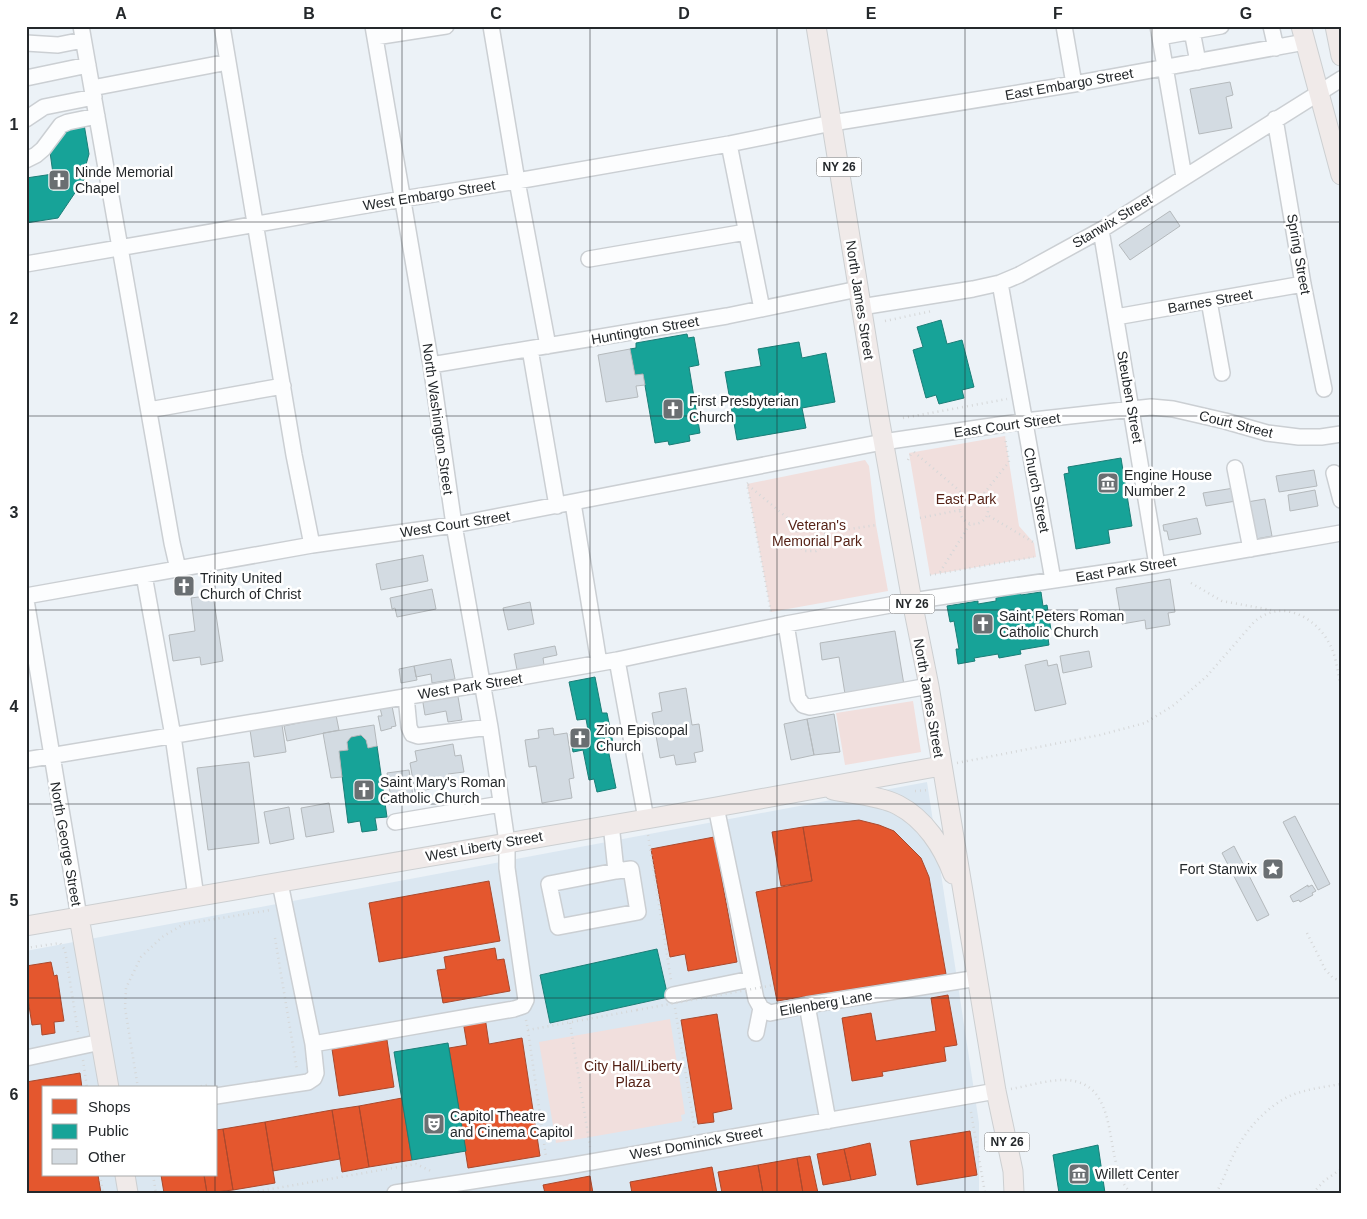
<svg xmlns="http://www.w3.org/2000/svg" width="1367" height="1219" font-family="Arial,sans-serif">
	<style>
		.built { fill: #dbe7f1; fill-rule: evenodd }
		.green { fill: #f1dfdd }
		.shops { fill: #e4572e; stroke: #aa492d }
		.public { fill: #17a398; stroke: #1b7e77 }
		.building { fill: #d3dbe2; stroke: #b4b9bc }
		.lines { fill: none; stroke-linecap: round; stroke-linejoin: round }
		.minor-casing { stroke: #cbcfd3; stroke-width: 18 }
		.major-casing { stroke: #cccfd1; stroke-width: 21 }
		.path { stroke: #d5d7d8; stroke-width: 2.5; stroke-dasharray: 1 4; stroke-linecap: butt }
		.minor { stroke: #fcfdfe; stroke-width: 15 }
		.major { stroke: #f0eae9; stroke-width: 19 }
		.path-bridge { stroke: #d5d7d8; stroke-width: 2.5; stroke-dasharray: 1 4; stroke-linecap: butt }
		.grid { fill: none; stroke: #24282b; stroke-width: 1; stroke-opacity: 0.55 }
		.labels { text-anchor: middle; dominant-baseline: central; stroke-width: 5; stroke-linejoin: round; paint-order: stroke }
		.shield { fill: #fff; stroke: #66686b; stroke-width: 1 }
		.shield-label { font-size: 12px; font-weight: bold; fill: #24282b }
		.street-label { font-size: 14px; fill: #24282b; stroke: #fff }
		.poi-label { font-size: 14px; fill: #24282b; stroke: #fff; text-anchor: start }
		.park-label { font-size: 14px; fill: #562317; stroke: #fff }
		.neatline { fill: none; stroke: #24282b; stroke-width: 2 }
		.grid-label { font-size: 16px; text-anchor: middle; font-weight: bold; fill: #24282b }
	</style>
	<rect width="100%" height="100%" fill="#ecf2f7"/>
	<!-- built -->
	<path class="built" d="M927,782l52,341v70h-953v-242zM44,1088h172v87h-172z"/>
	<!-- green -->
	<path class="green" d="M1005,436l14,90 15,17 2,14 -106,18 -21,-122z
		M865,460l4,6 7,59 12,66 -117,21 -24,-128z
		M913,701l8,51 -76,13 -9,-52z
		M670,1019l15,95 -4,1 1,6 -126,22 -17,-101z"/>
	<!-- shops -->
	<path class="shops" d="M859,820l20,5 15,6 27,27 8,19 17,97 -169,27 -21,-109 56,-11 -9,-54z
		M803,827l9,54 -31,5 -9,-54z
		M714,837l23,125 -49,9 -3,-17 -15,3 -19,-108z
		M489,881l11,60 -121,21 -10,-59z
		M495,948l2,12 7,-1 6,32 -67,12 -6,-33 9,-1 -2,-12z
		M51,962l3,14 3,-1 7,46 -10,1 1,11 -13,2 -1,-11 -9,1 -4,-26h-2v-33z
		M948,995l9,50 -13,2 2,14 -64,11 1,4 -31,5 -10,-63 29,-5 5,28 60,-10 -5,-33z
		M717,1014l15,95 -19,4 1,9 -16,2 -17,-104z
		M485,1017l4,27 33,-6 18,118 -72,12 -19,-120 18,-3 -4,-24z
		M387,1040l7,47 -55,9 -7,-47z
		M80,1073l2,15h-38v87h54l3,18h-72l-3,-14v-97z
		M402,1098l10,62 -43,7 -10,-61z
		M359,1106l10,61 -27,5 -10,-62z
		M332,1110l8,49 -67,12 -8,-49z
		M265,1122l10,61 -42,7 -10,-61z
		M223,1129l10,61 -26,3 -3,-18h12v-45z
		M970,1131l7,44 -60,10 -7,-44z
		M870,1143l6,32 -25,5 -7,-31z
		M844,1149l7,31 -28,5 -6,-31z
		M810,1156l8,37h-15l-6,-35z
		M797,1158l6,35h-40l-5,-28z
		M758,1165l5,28h-41l-4,-21z
		M712,1167l5,26h-85l-2,-11z
		M161,1175h43l3,18h-43z
		M590,1176l3,17h-48l-2,-8z"/>
	<!-- public -->
	<path class="public" d="M84,124l5,30 -4,14 2,7 -29,43 -32,5v-45l27,-4 -3,-22 17,-25z
		M941,320l6,24 15,-4 12,47 -12,3 2,8 -25,6 -3,-9 -10,3 -13,-48 10,-3 -6,-20z
		M687,334l1,4 6,-1 5,28 -10,2 11,66 -11,2 1,6 -21,4 -1,-4 -13,2 -12,-69 -8,1 -5,-26 6,-1v-5z
		M799,342l3,16 24,-5 9,49 -33,6 4,20 -69,12 -12,-68 36,-6 -3,-17z
		M1121,458l11,68 -24,4 2,13 -34,6 -12,-75 5,-1 -1,-6z
		M1041,592l2,14 4,-1 4,25 -4,1 2,14 -29,5 1,4 -22,4 -1,-4 -24,4 1,3 -17,3 -2,-15h3l-5,-28 -4,1 -3,-16 31,-5v3l18,-3v-3l24,-5 1,2z
		M595,677l7,36h5l7,35 -6,1 8,39 -19,4 -3,-13 -5,1 -6,-30 -10,2 -3,-18 18,-4 -2,-11 -9,1 -8,-38z
		M361,735l5,5 2,8 9,-2 10,71 -12,1 2,12 -15,2 -2,-11 -12,2 -9,-72 9,-1 -1,-8 4,-5z
		M657,949l11,48 -118,26 -10,-48z
		M448,1043l18,108 -54,9 -18,-108z
		M1098,1145l7,48h-46l-6,-38z"/>
	<!-- building -->
	<path class="building" d="M1230,82l3,13 -7,2 6,31 -33,6 -9,-45z
		M1170,211l10,15 -50,34 -11,-15z
		M630,349l5,26 8,-1 2,11 -9,1 2,11 -32,5 -8,-47z
		M1314,470l3,16 -38,6 -3,-16z
		M1234,488l2,13 -30,5 -3,-13z
		M1315,490l3,16 -28,5 -2,-16z
		M1265,499l7,37 -16,3 -1,-10h-2l-6,-27z
		M1197,518l4,16 -32,6 -2,-9h-3l-1,-6z
		M423,555l5,26 -47,9 -5,-26z
		M1170,579l5,33 -7,1 2,12 -24,4 -1,-9 -23,4 -6,-36z
		M432,589l4,20 -39,8 -2,-9 -3,1 -2,-11z
		M213,595l10,66 -22,4 -1,-8 -27,4 -4,-26 26,-4 -4,-33z
		M530,602l4,22 -26,6 -5,-22z
		M895,631l9,54 -59,9 -6,-37 -17,3 -2,-17z
		M555,646l2,9 -14,3 1,7 -27,5 -3,-16z
		M1089,651l3,16 -29,6 -3,-17z
		M451,659l4,20 -23,4 -1,-9 -15,3 -2,-11z
		M1047,660l1,6 9,-2 9,40 -31,7 -10,-46z
		M414,666l3,14 -16,3 -2,-14z
		M686,688l6,37 7,-1 4,27 -9,2 2,9 -20,3 -2,-10 -14,3 -8,-45 10,-2 -3,-18z
		M457,691l5,29 -14,2 -2,-11 -21,4 -3,-18z
		M392,706l4,20 -5,1 1,1 -11,3 -3,-15h4l-2,-8z
		M834,714l6,38 -26,3 -7,-36z
		M336,715l3,15 -52,11 -3,-15z
		M807,719l7,36 -23,5 -7,-36z
		M282,725l4,27 -32,5 -4,-27z
		M374,725l3,21 -9,2 -2,-8 -5,-5 -10,2 -4,5 1,8 -9,1 3,26 -11,1 -8,-45z
		M553,728l1,7 13,-2 7,45 -5,1 3,19 -30,5 -6,-37 -7,1 -4,-27 14,-2 -1,-8z
		M453,744l2,12 6,-1 3,17 -16,2 1,4 -10,1 1,8 -25,5 -5,-29 7,-2 -2,-10z
		M249,762l10,81 -51,7 -11,-82z
		M409,770l4,26 -22,3 -4,-26z
		M329,803l5,29 -28,5 -5,-29z
		M289,807l5,32 -24,5 -6,-32z
		M1295,816l35,68 -12,6 -35,-68z
		M1234,846l35,69 -12,6 -35,-68z
		M1308,885v2l4,-2 4,6 -4,2 1,2 -13,7 -1,-2 -6,2 -3,-6z"/>
	<g class="lines">
		<!-- minor casing -->
		<g class="minor-casing">
			<path id="minor" d="M81,26l91,517 6,26
				M222,26l72,429 18,90
				M491,26l26,155 31,165
				M1064,26l10,58
				M1158,26l26,151
				M1271,26l5,22
				M1192,31l6,31
				M375,37l71,-11
				M1160,37l61,-11
				M26,43l32,2 25,-5
				M26,78l62,-13
				M92,88l136,-26
				M26,119l18,-12 50,-10
				M1275,119l28,165 21,105
				M729,144l33,165
				M26,160l10,-5 7,-6 18,-24 7,-3 29,-6
				M1101,230l56,335
				M589,259l157,-27
				M26,264l376,-65 115,-18 212,-37 103,-21 242,-39 231,-42
				M1000,283l53,297
				M1209,301l13,72
				M861,307l112,-18 27,-6 19,-8 82,-45 240,-151
				M1116,317l187,-33
				M530,349l27,157
				M431,365l296,-49 131,-27
				M149,410l134,-24
				M1235,468l16,81
				M1334,473l7,27
				M573,503l26,160
				M144,575l29,161 23,161
				M26,596l286,-51 142,-20 429,-83 142,-21 126,-14 22,2 52,12 42,12 32,4h22l20,-3
				M26,600l53,317
				M786,624l12,74 5,7 7,2 119,-21
				M617,660l29,159
				M406,696l3,31 3,7 6,2 72,-9
				M26,760l456,-76 135,-24 169,-36 126,-23 245,-36 184,-32
				M716,807l40,192 5,9 9,5 37,-8 171,-27
				M395,822l106,-18
				M611,824l5,47 15,-2 7,43 -80,15 -9,-43 67,-13
				M673,995l78,-16
				M807,1005l21,116
				M756,1033l5,-25
				M313,1044l201,-35 9,-3 3,-6 -19,-132v-26l-17,-115 -36,-202 -23,-160 -58,-339
				M26,1058l75,-16
				M216,1096l92,-14 6,-4 2,-5 -3,-29 -33,-161
				M395,1193l168,-26 433,-76"/>
		</g>
		<!-- major casing -->
		<g class="major-casing">
			<path id="major" d="M816,26l64,397 32,178 17,85 67,405 17,80 1,22
				M1301,26l40,149
				M1335,26l6,30
				M833,790c19,4 48,6 65,15 27,14 45,42 55,69
				M79,917l30,171
				M26,926l690,-119 225,-41
				M125,1175l3,18"/>
		</g>
		<!-- path -->
		<path class="path" d="M885,321l47,-10
			M903,418l104,-19
			M914,452l53,45
			M908,460l4,-8
			M748,483l-1,1 24,128
			M748,485l49,41
			M960 510a14 14 0 1 1 28 0a14 14 0 1 1-28 0Z
			M981,497l28,-35 -4,-25
			M989,516l44,26
			M920,518l40,-8
			M805,523c16,1 22,7 19,23l-8,5h-12l-9,-9v-7l3,-8z
			M824,533l52,-8
			M940,572l30,-48
			M930,575l104,-18
			M1191,583l31,18 49,9
			M957,763l143,-28 45,-12 29,-18 33,-29 47,-54c28,-25 65,-4 78,27 5,12 6,26 9,39
			M915,791l14,-1
			M648,835l23,145
			M1307,933l18,36 8,9 8,3
			M275,938l22,132
			M26,948l34,-5 5,7 13,82
			M675,1008l20,123
			M526,1020l2,10 109,-20
			M570,1023l20,124
			M528,1030l18,127
			M83,1060l4,28
			M138,1088l-13,-80 1,-20 15,-31 21,-20 22,-13 87,-14
			M191,1088l16,-3
			M1011,1089c17,-3 36,-9 53,-9 61,1 36,83 67,113
			M971,1112l14,81
			M100,1175l3,18
			M153,1175l3,18
			M248,1193l168,-29 17,8
			M1216,1193c9,-15 13,-31 21,-45 12,-22 32,-43 55,-53 15,-6 33,-8 49,-11
			M1313,1193l11,-12 17,-12"/>
		<!-- minor -->
		<use href="#minor" class="minor"/>
		<!-- major -->
		<use href="#major" class="major"/>
		<!-- path-bridge -->
		<path class="path-bridge" d="M637,1010l137,-25"/>
	</g>
	<!-- grid -->
	<path class="grid" d="M215,26v1062M402,26v1167M590,26v1167M777,26v1167M965,26v1167M1152,26v1167M26,222h1315M26,416h1315M26,610h1315M26,804h1315M26,998h1315M215,1175v18"/>
	<!-- icons -->
	<defs>
		<g id="church-square" transform="scale(1.125)"><rect x="-9" y="-9" width="18" height="18" rx="4" fill="#6a6f72" stroke="#fff"/><path d="M-1.2-6h2.4v3.5h3.3v2.4h-3.3V6h-2.4V-.1h-3.3v-2.4h3.3Z" fill="#fff"/></g>
		<g id="museum-square" transform="scale(1.125)"><rect x="-9" y="-9" width="18" height="18" rx="4" fill="#6a6f72" stroke="#fff"/><path d="M0-6L6-3V-2H-6V-3ZM-5-1h2V3h-2ZM-1-1h2V3h-2ZM3-1h2V3H3ZM-6 4H6V6H-6Z" fill="#fff"/></g>
		<g id="sight-square" transform="scale(1.125)"><rect x="-9" y="-9" width="18" height="18" rx="4" fill="#6a6f72" stroke="#fff"/><path d="M0-6L1.8-2.2L6-1.7L2.9 1.2L3.7 5.4L0 3.3L-3.7 5.4L-2.9 1.2L-6-1.7L-1.8-2.2Z" fill="#fff"/></g>
		<g id="theatre-square" transform="scale(1.125)"><rect x="-9" y="-9" width="18" height="18" rx="4" fill="#6a6f72" stroke="#fff"/><path d="M-5-5.5Q0-4 5-5.5V0Q5 5 0 6Q-5 5-5 0ZM-3.3-2.5H-1v1.5H-3.3ZM1-2.5H3.3v1.5H1ZM-2.8 1Q0 5.5 2.8 1Z" fill="#fff"/></g>
	</defs>
	<g fill-rule="evenodd">
		<use href="#church-square" x="59" y="180"/>
		<use href="#church-square" x="673" y="409"/>
		<use href="#museum-square" x="1108" y="483"/>
		<use href="#church-square" x="184" y="586"/>
		<use href="#church-square" x="983" y="624"/>
		<use href="#church-square" x="580" y="738"/>
		<use href="#church-square" x="364" y="790"/>
		<use href="#sight-square" x="1273" y="869"/>
		<use href="#theatre-square" x="434" y="1124"/>
		<use href="#museum-square" x="1079" y="1174"/>
	</g>
	<g class="labels">
		<!-- shield labels -->
		<g class="shield">
			<rect x="816.5" y="157.5" width="45" height="19" rx="4"/>
			<rect x="889.5" y="594.5" width="45" height="19" rx="4"/>
			<rect x="984.5" y="1132.5" width="45" height="19" rx="4"/>
		</g>
		<g class="shield-label">
			<text x="839" y="167">NY 26</text>
			<text x="912" y="604">NY 26</text>
			<text x="1007" y="1142">NY 26</text>
		</g>
		<!-- street labels -->
		<g class="street-label">
			<text transform="translate(1069 84) rotate(-10)">East Embargo Street</text>
			<text transform="translate(429 195) rotate(-9)">West Embargo Street</text>
			<text transform="translate(1112 221) rotate(-31)">Stanwix Street</text>
			<text transform="translate(1299 254) rotate(80)">Spring Street</text>
			<text transform="translate(860 300) rotate(81)">North James Street</text>
			<text transform="translate(1210 301) rotate(-10)">Barnes Street</text>
			<text transform="translate(645 330) rotate(-10)">Huntington Street</text>
			<text transform="translate(1130 397) rotate(80)">Steuben Street</text>
			<text transform="translate(438 419) rotate(82)">North Washington Street</text>
			<text transform="translate(1236 424) rotate(14)">Court Street</text>
			<text transform="translate(1007 425) rotate(-8)">East Court Street</text>
			<text transform="translate(1037 490) rotate(79)">Church Street</text>
			<text transform="translate(455 524) rotate(-9)">West Court Street</text>
			<text transform="translate(1126 569) rotate(-9)">East Park Street</text>
			<text transform="translate(470 686) rotate(-9)">West Park Street</text>
			<text transform="translate(929 698) rotate(80)">North James Street</text>
			<text transform="translate(66 844) rotate(80)">North George Street</text>
			<text transform="translate(484 846) rotate(-10)">West Liberty Street</text>
			<text transform="translate(826 1003) rotate(-10)">Eilenberg Lane</text>
			<text transform="translate(696 1143) rotate(-10)">West Dominick Street</text>
		</g>
		<!-- poi labels -->
		<g class="poi-label">
			<text x="75" y="172">Ninde Memorial<tspan x="75" dy="16">Chapel</tspan></text>
			<text x="689" y="401">First Presbyterian<tspan x="689" dy="16">Church</tspan></text>
			<text x="1124" y="475">Engine House<tspan x="1124" dy="16">Number 2</tspan></text>
			<text x="200" y="578">Trinity United<tspan x="200" dy="16">Church of Christ</tspan></text>
			<text x="999" y="616">Saint Peters Roman<tspan x="999" dy="16">Catholic Church</tspan></text>
			<text x="596" y="730">Zion Episcopal<tspan x="596" dy="16">Church</tspan></text>
			<text x="380" y="782">Saint Mary's Roman<tspan x="380" dy="16">Catholic Church</tspan></text>
			<text x="1257" y="869" text-anchor="end">Fort Stanwix</text>
			<text x="450" y="1116">Capitol Theatre<tspan x="450" dy="16">and Cinema Capitol</tspan></text>
			<text x="1095" y="1174">Willett Center</text>
		</g>
		<!-- park labels -->
		<g class="park-label">
			<text x="966" y="499">East Park</text>
			<text x="817" y="525">Veteran's<tspan x="817" dy="16">Memorial Park</tspan></text>
			<text x="633" y="1066">City Hall/Liberty<tspan x="633" dy="16">Plaza</tspan></text>
		</g>
	</g>
	<!-- border -->
	<rect width="1367" height="1219" fill="none" stroke="#ffffff" stroke-width="55"/>
	<!-- legend -->
	<rect x="42" y="1086" width="175" height="90" fill="#ffffff" stroke="#a7a9aa"/>
	<rect x="52" y="1099" width="25" height="15" fill="#e4572e" stroke="#a7a9aa"/>
	<text x="88" y="1112" font-size="15" fill="#24282b">Shops</text>
	<rect x="52" y="1124" width="25" height="15" fill="#17a398" stroke="#a7a9aa"/>
	<text x="88" y="1136" font-size="15" fill="#24282b">Public</text>
	<rect x="52" y="1149" width="25" height="15" fill="#d3dbe2" stroke="#a7a9aa"/>
	<text x="88" y="1162" font-size="15" fill="#24282b">Other</text>
	<rect x="28" y="28" width="1312" height="1164" class="neatline"/>
	<g class="grid-label">
		<text x="121" y="19">A</text>
		<text x="309" y="19">B</text>
		<text x="496" y="19">C</text>
		<text x="684" y="19">D</text>
		<text x="871" y="19">E</text>
		<text x="1058" y="19">F</text>
		<text x="1246" y="19">G</text>
		<text x="14" y="130">1</text>
		<text x="14" y="324">2</text>
		<text x="14" y="518">3</text>
		<text x="14" y="712">4</text>
		<text x="14" y="906">5</text>
		<text x="14" y="1100">6</text>
	</g>
</svg>
